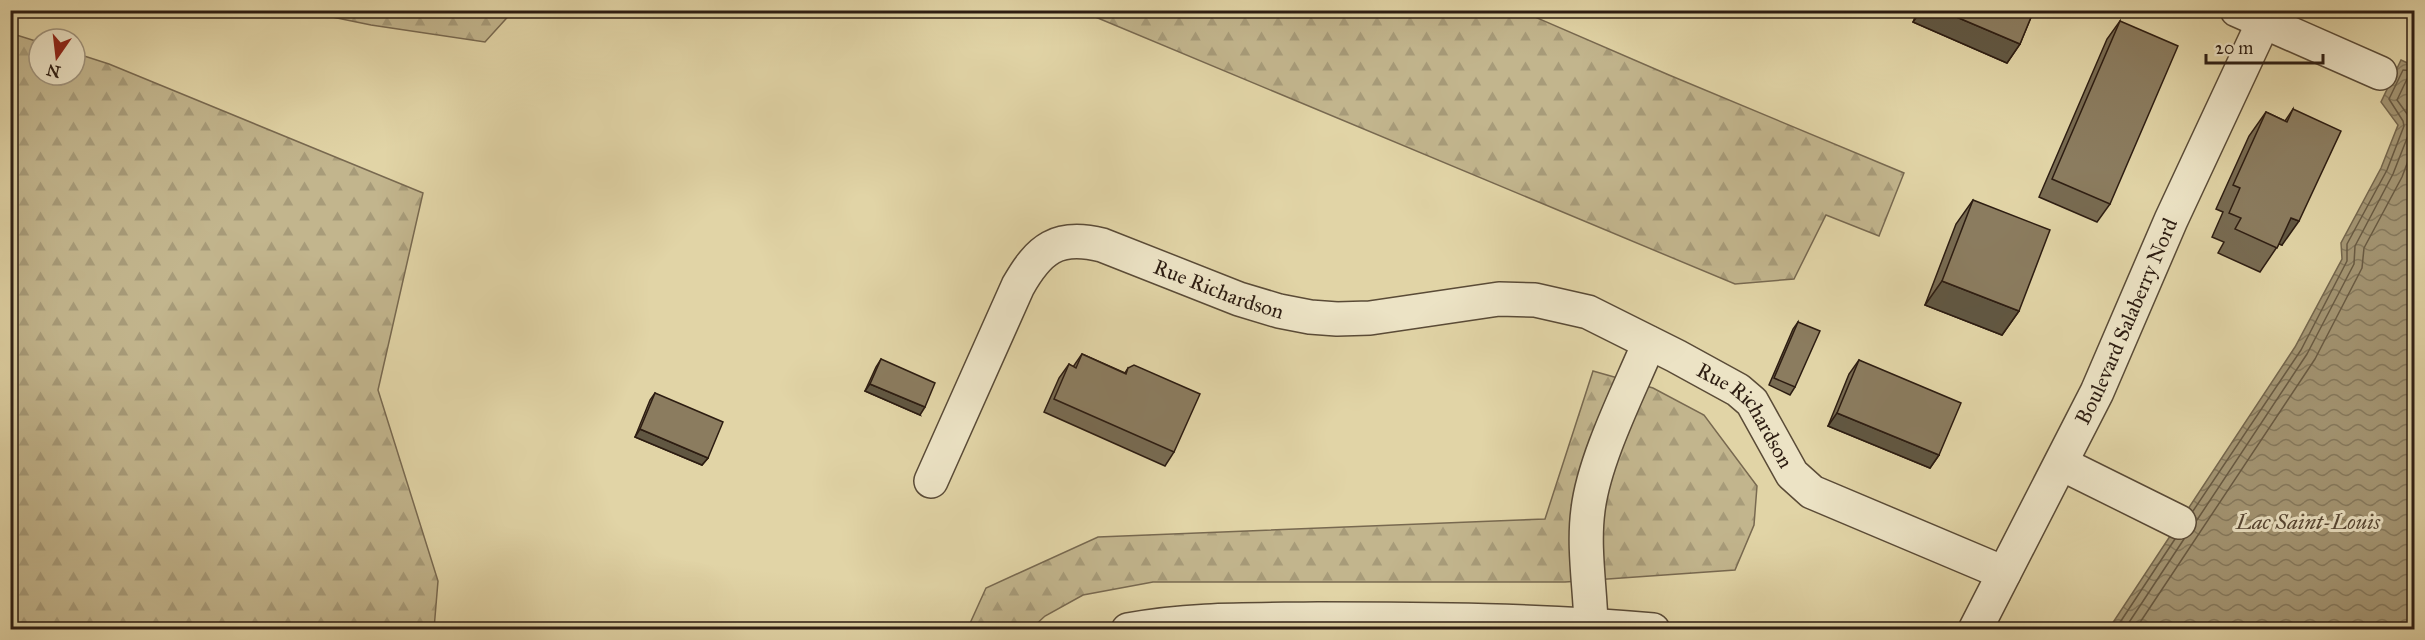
<svg xmlns="http://www.w3.org/2000/svg" width="2425" height="640" font-family="'IM FELL Great Primer',serif">
	<style>
		.forest { fill: url(#forest-firs); stroke: #786950; stroke-width: 1.5 }
		.water { fill: url(#water-waves); stroke: #74664d; stroke-width: 1.5 }
		.lines { fill: none; stroke-linecap: round; stroke-linejoin: round }
		.shore { stroke: #685a43; stroke-width: 1.5 }
		.minor-casing { stroke: #5a4b37; stroke-width: 36 }
		.minor { stroke: #ece3c5; stroke-width: 33 }
		.wall { fill: #786b52; stroke: #2d1d12; stroke-width: 1.5 }
		.shaded-wall { fill: #615742; stroke: #2d1d12; stroke-width: 1.5 }
		.building { fill: #8b7c5f; stroke: #2d1d12; stroke-width: 1.5 }
		.labels { text-anchor: middle; dominant-baseline: central; stroke-width: 6; stroke-linejoin: round; paint-order: stroke }
		.street-label { font-size: 21px; fill: #2d1d12; stroke: #ece3c5 }
		.water-label { font-size: 22px; font-style: italic; fill: #574734; stroke: #ece3c5 }
	</style>
	<defs>
		<pattern id="forest-firs" width="22" height="20" patternUnits="userSpaceOnUse" patternTransform="scale(1.5)"><rect width="22" height="20" fill="#c2b58d"/><path d="M5 1l3.5 6h-7zM16 11l3.5 6h-7z" fill="#a79b79"/></pattern>
		<pattern id="water-waves" width="16" height="10" patternUnits="userSpaceOnUse" patternTransform="scale(1.5)"><rect width="16" height="10" fill="#a49674"/><path d="M0 5q4-4 8 0t8 0" fill="none" stroke="#867a5e"/></pattern>
	</defs>
	<rect width="100%" height="100%" fill="#e1d4a6"/>
	<filter id="stains"><feTurbulence type="fractalNoise" baseFrequency=".00333" numOctaves="4"/><feColorMatrix values="0 0 0 0 .2 0 0 0 0 .09 0 0 0 0 .02 0 0 0 .5 -.17"/></filter>
	<radialGradient id="worn" r=".72"><stop offset=".6" stop-color="#630" stop-opacity="0"/><stop offset="1" stop-color="#630" stop-opacity=".3"/></radialGradient>
	<!-- forest -->
	<path class="forest" d="M303,11l210,-1v1l-28,31 -114,-17z
		M1081,11h440l148,64 235,98 -25,63 -53,-21 -32,64 -59,5z
		M10,33l29,9v33h36v-22l34,11 314,129 -45,197 60,191 -4,48h-423z
		M1593,371l60,17 51,27 53,71 -3,39 -19,45 -170,12h-412l-70,13 -38,21 -14,13 -64,1 19,-42 112,-51 447,-18z"/>
	<!-- water -->
	<path class="water" d="M2401,60l13,6v563l-306,1 187,-283 47,-88 -1,-16 40,-75 17,-43 -17,-23z"/>
	<g class="lines">
		<!-- shore -->
		<path class="shore" d="M2193,511l108,-161 46,-89v-17l40,-74 17,-44 -1,-5 -14,-22 14,-29 11,1
			M2197,520l110,-166 47,-90 1,-18 38,-72 18,-46 -1,-10 -13,-18 10,-21 7,-1
			M2115,630l60,-91
			M2124,630l60,-91
			M2135,630l180,-271 47,-91 2,-20 38,-71 12,-32"/>
		<!-- minor casing -->
		<g class="minor-casing">
			<g id="minor">
				<path d="M2237,10l143,63"/>
				<path d="M2062,464l117,58"/>
				<path id="s1" d="M931,481l87,-195c21,-37 39,-52 84,-41l137,54 40,12 31,6 27,2 33,-1 129,-19 36,1 53,12 88,44 62,34 14,12 40,72 20,18 192,81"/>
				<path d="M1591,624c-1,-37 -8,-77 -3,-114 6,-51 41,-119 61,-167"/>
				<path d="M1128,630c62,-12 127,-10 190,-11 112,0 224,1 335,11"/>
				<path id="s2" d="M1975,630l122,-238 74,-172 98,-210"/>
			</g>
		</g>
		<!-- minor -->
		<use href="#minor" class="minor"/>
	</g>
	<!-- wall -->
	<path class="wall" d="M1918,10h116l-14,34 -13,19 -94,-41z
		M2120,21l-10,183 -13,18 -58,-25 68,-158z
		M2293,109l-11,136 -3,-1 -19,28 -42,-19 6,-11 -12,-5 11,-25 -7,-3 33,-73 17,-24 19,9z
		M1973,200l46,111 -17,24 -77,-30 31,-81z
		M1798,322l-3,65 -5,8 -21,-10 24,-56z
		M1082,354l43,19 3,-5 46,84 -9,14 -121,-54 15,-34 10,-14 4,3z
		M881,359l39,56 -55,-24 11,-24z
		M1859,360l80,95 -9,13 -102,-42 21,-52z
		M655,393l53,65 -6,7 -67,-28 15,-37z"/>
	<!-- shaded-wall -->
	<path class="shaded-wall" d="M1922,10h18l80,34 -13,19 -94,-41z
		M2291,218l8,3 -17,24 -8,-3z
		M1942,281l77,30 -17,24 -77,-30z
		M870,384l55,23 -5,8 -55,-24z
		M1837,413l102,42 -9,13 -102,-42z
		M640,429l68,29 -6,7 -67,-28z"/>
	<!-- building -->
	<path class="building" d="M1940,10h94l-14,34z
		M2120,21l58,25 -68,158 -58,-25z
		M2293,109l48,22 -42,90 -8,-3 -14,30 -42,-19 6,-11 -12,-5 11,-25 -7,-3 33,-73 21,10z
		M1973,200l77,30 -31,81 -77,-30z
		M1798,322l22,9 -25,56 -21,-9z
		M1082,354l44,20 2,-6 6,-3 66,29 -26,58 -120,-53 15,-35 7,4z
		M881,359l54,24 -10,24 -55,-23z
		M1859,360l102,43 -22,52 -102,-42z
		M655,393l68,29 -15,36 -68,-29z"/>
	<g class="labels">
		<!-- street labels -->
		<g class="street-label">
			<text stroke="none"><textPath href="#s1" startOffset="442">Rue Richardson</textPath></text>
			<text stroke="none"><textPath href="#s2" startOffset="344">Boulevard Salaberry Nord</textPath></text>
			<text stroke="none"><textPath href="#s1" startOffset="1011">Rue Richardson</textPath></text>
		</g>
		<!-- water labels -->
		<g class="water-label">
			<text x="2308" y="521">Lac Saint-Louis</text>
		</g>
	</g>
	<!-- margin -->
	<rect width="2425" height="640" fill="none" stroke="#e1d4a6" stroke-width="36"/>
	<rect x="12" y="12" width="2401" height="616" fill="none" stroke="#2d1d12" stroke-width="3"/>
	<rect x="18" y="18" width="2389" height="604" fill="none" stroke="#2d1d12" stroke-width="1.5"/>
	<!-- north arrow -->
	<g transform="translate(57 57) rotate(194)"><circle r="28" fill="#ece3c5" stroke="#a0947d" stroke-width="1.5"/>
	<path d="M0-4.5L10 22L0 15L-10 22Z" fill="#8f2418"/>
	<text y="-9" font-size="16" font-weight="bold" text-anchor="middle" fill="#2d1d12">N</text>
	</g>
	<!-- scale -->
	<path d="M2206 54v9h117v-9" fill="none" stroke="#2d1d12" stroke-width="3"/>
	<text x="2215" y="54" font-size="18" fill="#2d1d12" stroke="#ece3c5" stroke-width="4.5" paint-order="stroke">20 m</text>
	<rect width="100%" height="100%" filter="url(#stains)"/>
	<rect width="100%" height="100%" fill="url(#worn)"/>
</svg>
